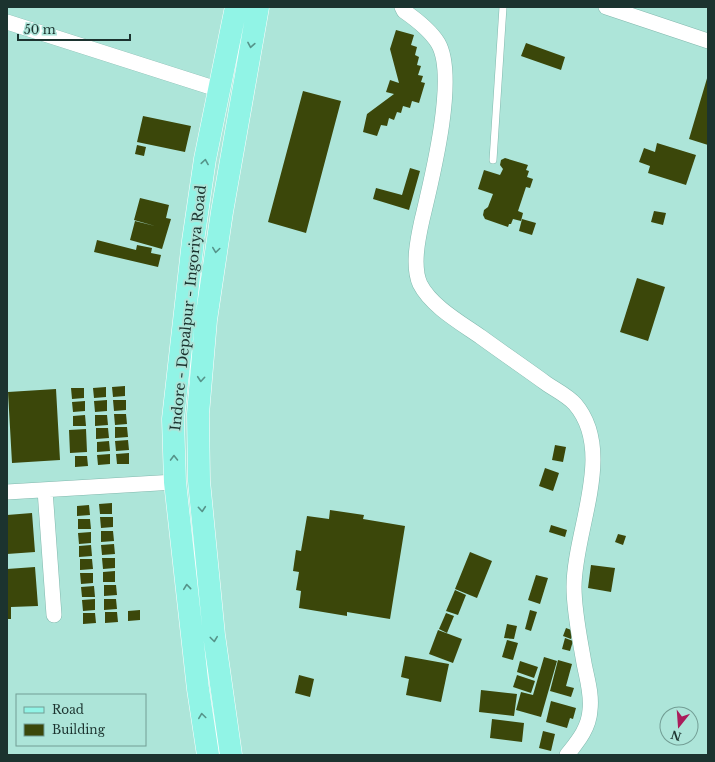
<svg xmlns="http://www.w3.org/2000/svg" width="715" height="762" font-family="'Libre Baskerville',serif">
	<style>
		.building { fill: #3b470a }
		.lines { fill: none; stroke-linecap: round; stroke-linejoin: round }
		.lane-casing { stroke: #81b8ad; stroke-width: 8 }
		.street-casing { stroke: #81b8ad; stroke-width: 16 }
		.primary-casing { stroke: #fff; stroke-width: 23 }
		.lane { stroke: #fff; stroke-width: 7 }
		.street { stroke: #fff; stroke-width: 15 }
		.primary { stroke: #91f4e6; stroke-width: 22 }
		.oneway { stroke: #56948a }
		.labels { text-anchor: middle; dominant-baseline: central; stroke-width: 4; stroke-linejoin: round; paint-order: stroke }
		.street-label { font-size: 14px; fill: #1c332f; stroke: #ade5d9 }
	</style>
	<rect width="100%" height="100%" fill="#ade5d9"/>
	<!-- building -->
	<path class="building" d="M396,30l18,5 -3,10 6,2 -2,8 4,2 -2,8 4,1 -3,9 5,1 -2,6 4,1 -6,20 -7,-2 -2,7 -7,-2 -2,7 -4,-1 -3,8 -5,-2 -2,8 -6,-1 -4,11 -14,-4 4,-18 27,-20 -8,-2 4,-12 9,3 -9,-34z
		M526,43l39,14 -4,13 -40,-14z
		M708,75v70l-19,-6z
		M303,91l38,10 -35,132 -38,-11z
		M143,116l48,10 -6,26 -48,-10z
		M657,143l39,12 -10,30 -38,-12 2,-7 -11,-4 5,-14 11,4z
		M137,145l9,2 -2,9 -9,-2z
		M505,158l23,7 -2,5 3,1 -2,6 6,2 -3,9 -4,-1 -8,24 5,2 -2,8 -8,-2 -2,5h-2l-1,3 -23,-8 -2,-4 1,-5 4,-3 5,-13 -15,-5 6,-19 16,5 3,-6 -3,-4 1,-5z
		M410,168l10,3 -11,39 -36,-11 3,-11 26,7z
		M140,198l29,7 -3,13 5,1 -9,30 -32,-9 5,-19 20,5 -21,-6z
		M654,211l12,2 -3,12 -12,-3z
		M522,219l14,4 -4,12 -13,-4z
		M97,240l39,10 1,-5 15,3 -1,5 10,2 -3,12 -64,-15z
		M637,278l28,9 -17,54 -28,-9z
		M125,386v10l-12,1 -1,-10z
		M106,387v10l-12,1 -1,-10z
		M71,388h13v10l-12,1z
		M56,389l4,71 -48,3 -4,-71z
		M107,400v11l-12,1 -1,-11z
		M113,400h13v10l-12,1z
		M85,401v10l-12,1 -1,-10z
		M114,414h12l1,10 -12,1z
		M85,415l1,11h-13v-10z
		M95,415h12l1,10 -13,1z
		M115,427h12l1,10 -13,1z
		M96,428h12l1,10 -13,1z
		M86,429l1,23 -17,1 -1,-23z
		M128,440l1,10 -13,1 -1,-10z
		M109,441l1,10 -13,1v-10z
		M555,445l11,2 -3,15 -11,-2z
		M129,453v11h-12l-1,-10z
		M110,454v10l-12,1 -1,-10z
		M75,456h12l1,10 -13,1z
		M545,468l14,5 -6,18 -14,-5z
		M112,503v11h-12l-1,-10z
		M89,505l1,10 -13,1v-10z
		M330,510l34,5 -1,4 42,7 -15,93 -43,-7v4l-48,-8 2,-17 -5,-1 3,-18 -6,-1 3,-21 5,1 6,-35 22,3z
		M32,513l3,39 -28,2v-39z
		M100,517h13v10l-12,1z
		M78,519h12l1,10h-13z
		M551,525l16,5 -2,7 -16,-5z
		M101,531h12l1,10 -13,1z
		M91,532v11l-12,1 -1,-11z
		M618,534l8,2 -3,9 -8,-3z
		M114,544l1,10 -13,1 -1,-10z
		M91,545l1,11 -13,1v-11z
		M470,552l22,9 -15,37 -22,-9z
		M102,558h13v10l-12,1z
		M80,559h12l1,10 -13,1z
		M591,565l24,3 -4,24 -23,-4z
		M35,567l3,39 -27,1v12h-4v-50z
		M115,571v11h-12v-10z
		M80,573h13v10l-12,1z
		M536,575l12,3 -8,26 -12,-4z
		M104,585h12l1,10 -13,1z
		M94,586l1,11h-13l-1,-10z
		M455,590l11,5 -8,20 -12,-4z
		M95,599v11l-12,1 -1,-11z
		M104,599h12l1,10 -13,1z
		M140,610v10l-12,1v-10z
		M530,610l7,2 -6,19 -6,-2z
		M105,612h12l1,10 -13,1z
		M83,613h12l1,10 -13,1z
		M446,613l8,3 -7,17 -8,-4z
		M507,624l10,2 -3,13 -10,-1z
		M566,628l8,3 -3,8 -8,-3z
		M438,630l24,9 -9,24 -24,-9z
		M565,638l8,3 -3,10 -8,-2z
		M507,640l11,3 -5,17 -11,-3z
		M405,656l44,8 -8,38 -35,-7 3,-16 -8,-2z
		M544,657l13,4 -16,56 -25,-7 5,-18 12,3z
		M558,660l14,4 -6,22 8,2 -3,9 -21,-6z
		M520,661l18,6 -4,11 -17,-6z
		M299,675l15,4 -4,18 -15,-4z
		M517,675l18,6 -4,12 -18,-6z
		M481,690l36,4 -3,22 -35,-4z
		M551,701l25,7 -3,11 -3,-1 -3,10 -21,-6z
		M492,719l32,4 -2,19 -32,-4z
		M543,731l12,3 -4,17 -12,-3z"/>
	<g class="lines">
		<!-- lane casing -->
		<g class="lane-casing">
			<path id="lane" d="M493,160l10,-153"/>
		</g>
		<!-- street casing -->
		<g class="street-casing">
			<path id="street" d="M402,7l2,4c13,9 26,19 34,32 20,34 -7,139 -16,177 -4,18 -10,46 -2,64 11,22 41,39 61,53 22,16 44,31 66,47 9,6 21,12 28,20 41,48 -1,126 -1,183 0,25 6,52 10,76 3,16 8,31 6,47 -1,18 -12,31 -23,45
				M606,7l102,34
				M7,22l213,68
				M45,490l9,125
				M7,492l168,-10"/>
		</g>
		<!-- primary casing -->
		<g class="primary-casing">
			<path id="primary" d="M208,755l-10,-66 -23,-207 -2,-63 20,-178 12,-82 31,-152
				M231,755l-17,-120 -15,-154 -1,-67 8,-94 16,-108 36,-205"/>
		</g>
		<!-- lane -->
		<use href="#lane" class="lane"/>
		<!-- street -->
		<use href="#street" class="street"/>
		<!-- primary -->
		<use href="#primary" class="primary"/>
	</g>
	<!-- one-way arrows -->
	<defs><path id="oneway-chevron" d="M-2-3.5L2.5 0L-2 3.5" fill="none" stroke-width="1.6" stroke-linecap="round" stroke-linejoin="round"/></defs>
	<g class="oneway">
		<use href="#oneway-chevron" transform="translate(251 45) rotate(100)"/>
		<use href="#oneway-chevron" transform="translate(205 162) rotate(-81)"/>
		<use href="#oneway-chevron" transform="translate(216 250) rotate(98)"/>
		<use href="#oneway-chevron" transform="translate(201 379) rotate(95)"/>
		<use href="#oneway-chevron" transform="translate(174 458) rotate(-91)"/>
		<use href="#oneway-chevron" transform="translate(202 509) rotate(85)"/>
		<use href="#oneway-chevron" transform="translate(187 587) rotate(-96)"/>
		<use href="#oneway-chevron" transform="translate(214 639) rotate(83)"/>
		<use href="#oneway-chevron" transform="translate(202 716) rotate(-98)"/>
	</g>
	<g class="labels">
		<!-- street labels -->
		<g class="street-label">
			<text transform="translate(188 308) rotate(-84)">Indore - Depalpur - Ingoriya Road</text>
		</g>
	</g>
	<!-- border -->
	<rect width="715" height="762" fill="none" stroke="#1c332f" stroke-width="16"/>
	<!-- legend -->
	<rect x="16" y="694" width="130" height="52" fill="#ade5d9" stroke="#739e95"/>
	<rect x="24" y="707" width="20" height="6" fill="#91f4e6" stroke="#739e95"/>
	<text x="52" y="714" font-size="12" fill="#1c332f">Road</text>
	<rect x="24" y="724" width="20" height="12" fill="#3b470a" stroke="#739e95"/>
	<text x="52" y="734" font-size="12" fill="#1c332f">Building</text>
	<!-- north arrow -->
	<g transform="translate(679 726) rotate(197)"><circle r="19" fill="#ade5d9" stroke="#739e95"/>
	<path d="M0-3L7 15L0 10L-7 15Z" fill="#aa1d5b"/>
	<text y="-6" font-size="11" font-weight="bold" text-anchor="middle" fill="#1c332f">N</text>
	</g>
	<!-- scale -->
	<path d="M18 34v6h112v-6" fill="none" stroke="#1c332f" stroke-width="2"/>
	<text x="24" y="34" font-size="12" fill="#1c332f" stroke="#ade5d9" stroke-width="3" paint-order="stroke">50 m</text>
</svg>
